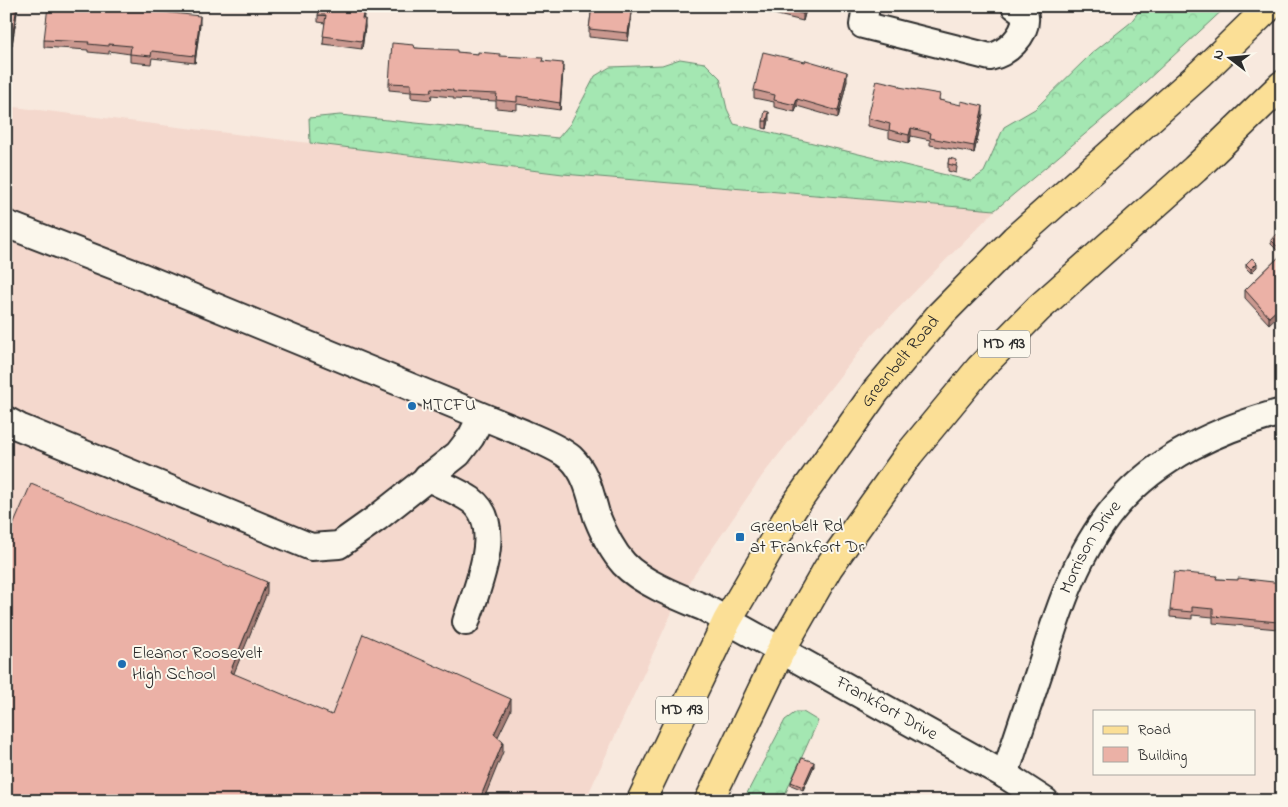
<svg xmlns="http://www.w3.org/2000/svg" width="1288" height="807" font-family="'Indie Flower',sans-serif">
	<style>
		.built { fill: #f4d8cd }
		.forest { fill: url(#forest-crowns); stroke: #68896e }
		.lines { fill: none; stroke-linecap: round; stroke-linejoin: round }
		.minor-casing { stroke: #2b2b2b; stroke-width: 30 }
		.major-casing { stroke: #2b2b2b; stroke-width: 31 }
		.minor { stroke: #fbf7ec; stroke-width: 26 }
		.major { stroke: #fbdf96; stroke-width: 28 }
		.wall { fill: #ca988f; stroke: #2b2b2b }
		.shaded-wall { fill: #a47c74; stroke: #2b2b2b }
		.building { fill: #ebb1a6; stroke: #2b2b2b }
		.poi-dot { fill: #1f6fb2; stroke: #fbf7ec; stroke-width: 2 }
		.labels { text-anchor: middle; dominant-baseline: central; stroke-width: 4; stroke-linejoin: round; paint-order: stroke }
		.shield { fill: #fbf7ec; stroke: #696865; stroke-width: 1 }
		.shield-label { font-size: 16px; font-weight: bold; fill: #2b2b2b }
		.street-label { font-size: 18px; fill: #2b2b2b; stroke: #fbf7ec }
		.poi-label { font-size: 18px; fill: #2b2b2b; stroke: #fbf7ec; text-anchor: start }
	</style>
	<defs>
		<pattern id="forest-crowns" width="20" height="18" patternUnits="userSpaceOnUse" patternTransform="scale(1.25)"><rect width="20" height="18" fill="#a4e7b2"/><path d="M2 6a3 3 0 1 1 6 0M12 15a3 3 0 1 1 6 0" fill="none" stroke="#8dc699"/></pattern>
	</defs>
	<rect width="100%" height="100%" fill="#f8e9de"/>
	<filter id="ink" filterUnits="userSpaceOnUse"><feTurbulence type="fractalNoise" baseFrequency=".02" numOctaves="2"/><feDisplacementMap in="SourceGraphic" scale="10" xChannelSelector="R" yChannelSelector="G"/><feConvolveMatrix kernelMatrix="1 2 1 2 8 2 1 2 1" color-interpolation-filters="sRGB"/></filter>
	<g filter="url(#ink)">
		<!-- built -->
		<path class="built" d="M6,106l557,68 432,36 -123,125 -110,141 -83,121 -94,204h-579z"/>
		<!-- forest -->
		<path class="forest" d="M1143,6h84l-98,91 -134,113 -432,-36 -253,-31 -1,-25 31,-3 218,23 12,-14 25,-48 15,-9 52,-2 18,-6 25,4 15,15 7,31 7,15 237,57 13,-9 20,-45 31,-18 56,-55 39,-31z
			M796,712h7l15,9 -36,80h-39l42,-81z"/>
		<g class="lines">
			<!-- minor casing -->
			<g class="minor-casing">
				<g id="minor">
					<path d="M866,6l-3,19 127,32c16,-3 37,-22 35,-40l-3,-6 -7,-5"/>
					<path id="s1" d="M6,224l132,51 385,158c15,7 35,14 48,25 16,15 20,39 26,59 6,15 16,35 27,47 18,19 57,34 81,44l300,167 40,26"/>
					<path d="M6,420l13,7 292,120 28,-2 38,-27 81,-64 13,-17 10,-20"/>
					<path d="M427,477c14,8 31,14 44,23 35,25 5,90 -5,122"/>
					<path id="s2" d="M1005,775c12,-38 25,-75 37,-112 17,-55 36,-113 74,-157 43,-50 103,-77 166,-94"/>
				</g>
			</g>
			<!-- major casing -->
			<g class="major-casing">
				<g id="major">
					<path id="s3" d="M641,801l86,-180 66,-113 83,-117 63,-75 76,-77 185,-165 70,-68"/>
					<path d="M709,801l72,-151 47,-82 81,-114 71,-86 59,-60 156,-139 87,-84"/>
				</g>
			</g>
			<!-- minor -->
			<use href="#minor" class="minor"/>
			<!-- major -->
			<use href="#major" class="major"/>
		</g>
		<!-- wall -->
		<path class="wall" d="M6,6h12l-6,39 -6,-1z
			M592,6h41l-5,35 -39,-4v-8z
			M765,6h42l-4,15 -38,-9z
			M136,9l64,15 -5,39 -43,-5 -1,6 -21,-2v-8l-21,-3v3l-21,-2v-2l-44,-3v-7z
			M318,15l46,4 1,8 -3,22 -39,-5 2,-21 -7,-1z
			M415,48l128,13 20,9 -3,40 -43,-6v6l-21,-2v-7l-43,-2v-2l-21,-2 -1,5 -20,-2v-6l-22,-2v-7z
			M847,80l-9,38 -41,-12 -2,6 -21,-5v-5l-20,-4v-8z
			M899,87l84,27 -9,39 -44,-8v-5l-19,-4 -2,7 -20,-5v-7l-21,-5v-8z
			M769,120l-2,9 -4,-1v-7z
			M949,158l8,9 -1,6 -8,-2v-7z
			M1271,240h11l-2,13 -9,-9z
			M1282,254l-13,70 -24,-26v-8z
			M1246,264l11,3 -6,6 -5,-5z
			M1217,579l65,4v44l-4,-1v3l-65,-6v-6l-21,-2v4l-22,-2v-7z
			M814,766l-11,24 -12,-5v-3z"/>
		<!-- shaded-wall -->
		<path class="shaded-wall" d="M17,6h1l-6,39v-7z
			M365,6h1l-4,20v-7z
			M632,6h1l-5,35v-8z
			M805,6h2l-4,15v-7z
			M200,16v8l-5,39v-7z
			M365,19v8l-3,22v-8z
			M563,63v7l-3,40v-7z
			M847,72v8l-9,38v-7z
			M797,99v7l-2,6v-7z
			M983,106v8l-9,39v-7z
			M769,112v8l-2,9v-8z
			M911,128v8l-2,7v-8z
			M1257,263v4l-6,6v-4z
			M1282,305v7l-13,12v-7z
			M267,582v11l-37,90v-11z
			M511,699v11l-17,35v-11z
			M503,742v10l-20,49h-4z
			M814,762v4l-11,24v-3z"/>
		<!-- building -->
		<path class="building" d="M6,6h11l-5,32 -6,-2z
			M48,6h57l8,1v-1h23l-1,3 65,7 -5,40 -43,-5 -1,5 -21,-2 1,-8 -22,-2v2l-21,-2 1,-2 -45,-2z
			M320,6h45l-3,13h3l-3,22 -39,-5 3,-21h-8z
			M592,6h40l-4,27 -39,-4z
			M772,6h33l-2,8z
			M392,43l22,2 1,3 42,2v2l21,2v-2l22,2v2l43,2 -1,3 21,2 -3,40 -43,-7v6l-21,-2 1,-6 -44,-2v-2l-21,-2 -1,4 -20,-1v-7l-22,-1z
			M763,52l42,10 1,-2 41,12 -9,39 -41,-12 -2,6 -21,-5 1,-5 -21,-5z
			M877,80l22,5v2l41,7 -1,6 22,5v-4l22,5 -9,40 -44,-8 1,-5 -20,-5 -2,7 -20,-5 1,-6 -22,-6z
			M765,111l4,1 -2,9h-4z
			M949,158l8,2 -1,6 -8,-2z
			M1276,234l6,6v8l-2,1 -9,-9z
			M1282,254v51l-13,12 -24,-27z
			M1252,258l5,5 -6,6 -5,-5z
			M31,484l236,98 -37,90 102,43 31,-81 148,65 -17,35 9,8 -24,59h-473v-259z
			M1174,572l43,4 -1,3 22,1v-2l44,5v36h-4v3l-65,-6v-7l-21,-2v5l-22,-2z
			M802,758l12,4 -11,25 -12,-5z"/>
	</g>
	<!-- markers -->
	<g class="poi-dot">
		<circle cx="412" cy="406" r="5"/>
		<rect x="735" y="532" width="10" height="10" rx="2.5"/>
		<circle cx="122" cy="664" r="5"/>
	</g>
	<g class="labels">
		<!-- shield labels -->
		<g class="shield">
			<rect x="978" y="330.5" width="52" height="27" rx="4"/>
			<rect x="656" y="696.5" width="52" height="27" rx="4"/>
		</g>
		<g class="shield-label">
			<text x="1004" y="344">MD 193</text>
			<text x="682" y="710">MD 193</text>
		</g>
		<!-- street labels -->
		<g class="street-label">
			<text stroke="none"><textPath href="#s3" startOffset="512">Greenbelt Road</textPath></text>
			<text stroke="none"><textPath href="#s2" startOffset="244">Morrison Drive</textPath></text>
			<text stroke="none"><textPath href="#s1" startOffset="1032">Frankfort Drive</textPath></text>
		</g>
		<!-- poi labels -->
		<g class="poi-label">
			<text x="422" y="406">MTCFU</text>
			<text x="750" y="527">Greenbelt Rd<tspan x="750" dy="21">at Frankfort Dr</tspan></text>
			<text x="132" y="654">Eleanor Roosevelt<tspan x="132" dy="21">High School</tspan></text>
		</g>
	</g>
	<!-- margin -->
	<rect width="1288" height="807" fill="none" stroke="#fbf7ec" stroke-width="25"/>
	<rect x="12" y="12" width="1263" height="782" fill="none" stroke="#2b2b2b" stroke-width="2" filter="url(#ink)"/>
	<!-- legend -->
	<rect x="1093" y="710" width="162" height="65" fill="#fbf7ec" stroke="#a8a59f"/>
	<rect x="1103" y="726" width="25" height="8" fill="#fbdf96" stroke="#a8a59f"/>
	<text x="1138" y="734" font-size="15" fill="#2b2b2b">Road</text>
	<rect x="1103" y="747" width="25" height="15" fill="#ebb1a6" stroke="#a8a59f"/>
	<text x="1138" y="760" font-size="15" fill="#2b2b2b">Building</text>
	<!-- north arrow -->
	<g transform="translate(1230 58) rotate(286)" stroke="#fbf7ec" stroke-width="4" paint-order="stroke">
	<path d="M0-4L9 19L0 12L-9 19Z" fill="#2b2b2b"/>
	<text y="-8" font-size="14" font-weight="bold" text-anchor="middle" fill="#2b2b2b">N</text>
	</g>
</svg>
